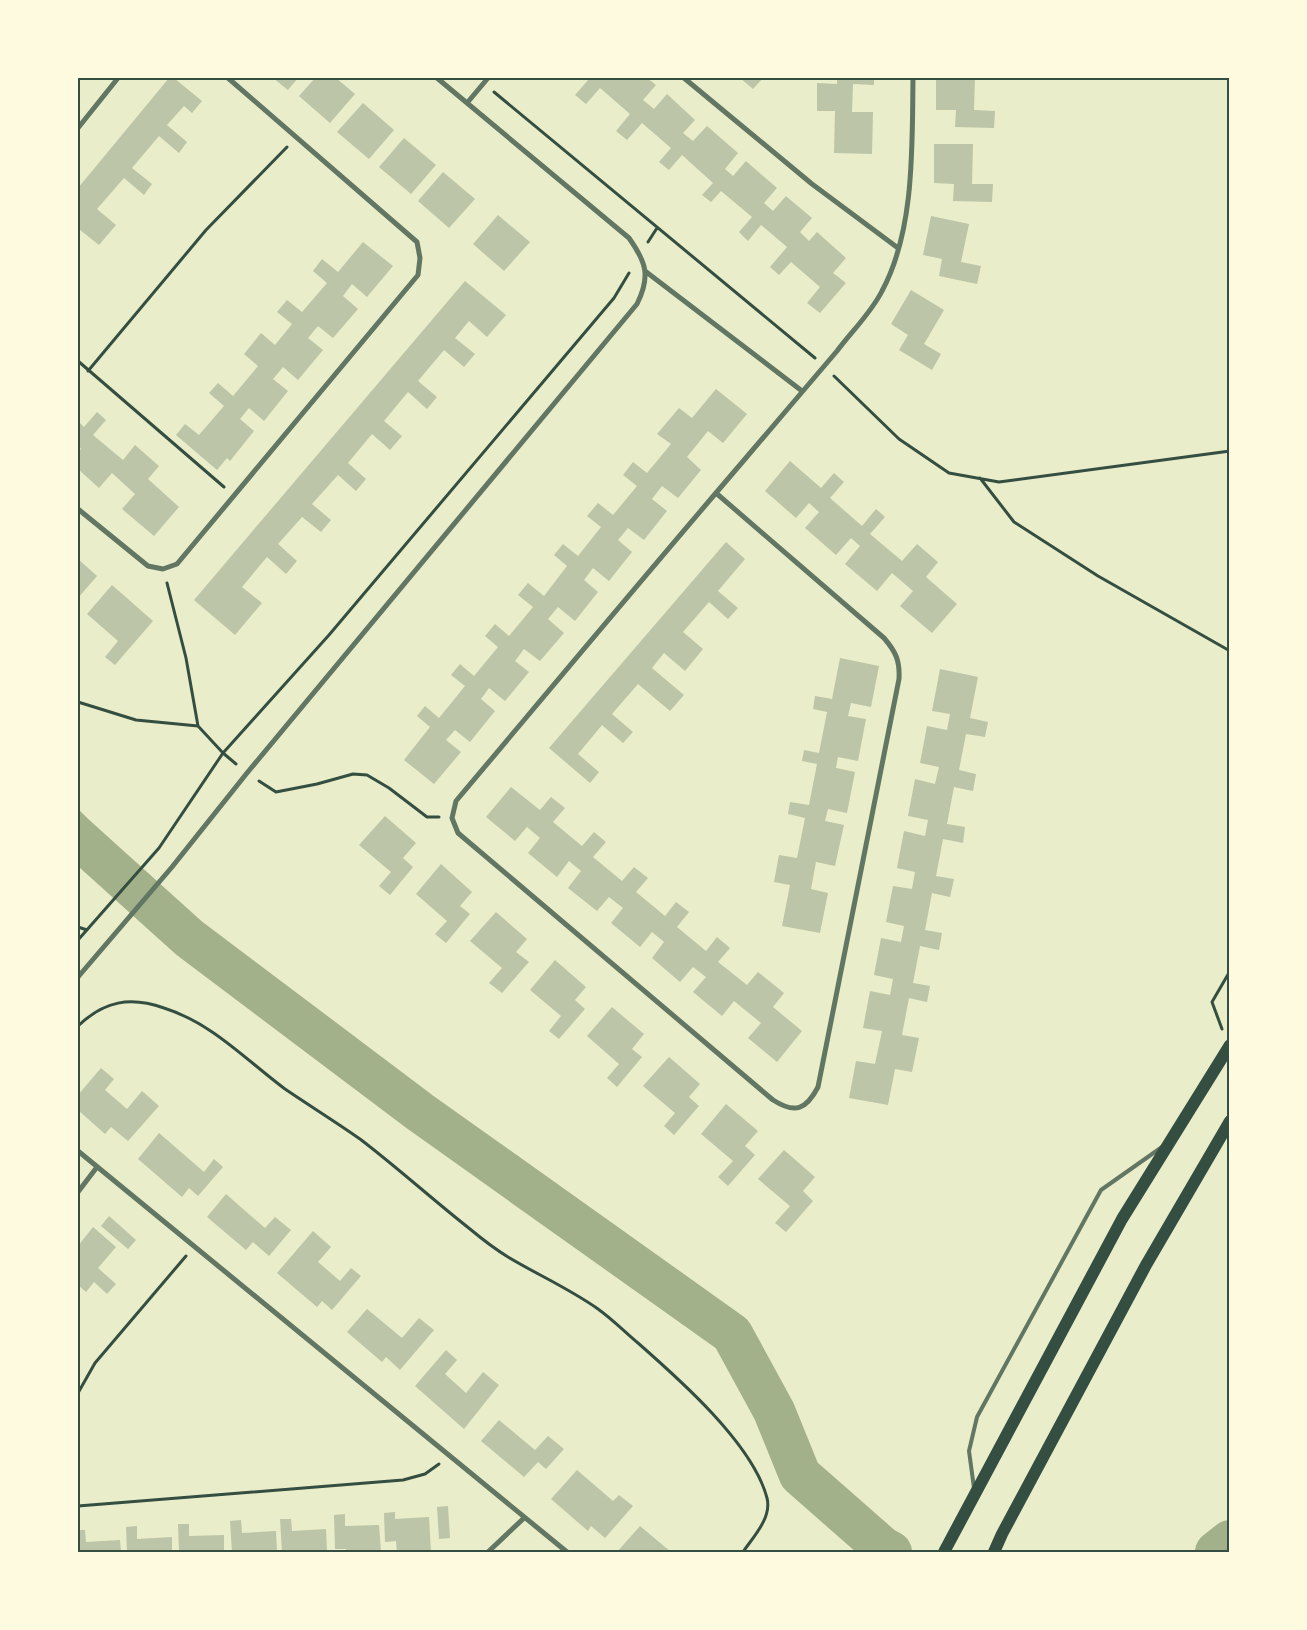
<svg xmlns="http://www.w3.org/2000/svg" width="1307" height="1630" font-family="'IBM Plex Serif',serif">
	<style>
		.water { fill: #a3b18a }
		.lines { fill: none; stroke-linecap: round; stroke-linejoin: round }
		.river { stroke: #a3b18a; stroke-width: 42 }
		.building { fill: #bcc5a7 }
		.path { stroke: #344e41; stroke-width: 3 }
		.service { stroke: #617663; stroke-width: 4 }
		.minor { stroke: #617663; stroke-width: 5 }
		.primary { stroke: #344e41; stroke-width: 12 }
		.neatline { fill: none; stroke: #344e41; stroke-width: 2 }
	</style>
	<rect width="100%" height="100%" fill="#e9edc9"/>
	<!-- water -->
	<path class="water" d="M78,809l53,52 -14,19 -39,-37z"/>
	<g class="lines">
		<!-- river -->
		<path class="river" d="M78,838l111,100 231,174 312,222 42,77 26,64 82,72 9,5
			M1216,1552l14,-11"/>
	</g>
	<!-- building -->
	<path class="building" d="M169,78h5l28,23 -10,12 -8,-7 -17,19 20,17 -8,11 -20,-17 -27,32 20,16 -8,11 -20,-17 -27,31 19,16 -17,20 -19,-15 -2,3v-45z
		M273,78h25l-10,12z
		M315,78h21l19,16 -25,29 -31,-27z
		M587,78h60l9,7 -13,15 11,9 13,-15 28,26 -12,13 10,8 14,-15 31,27 -13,16 8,7 13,-15 31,27 -13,15 9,8 13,-15 26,22 -12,14 9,9 8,-9 29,26 -13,15 13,10 -26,30 -13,-10 13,-16 -29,-25 -12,13 -9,-8 17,-20 -26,-22 -13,16 -9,-9 13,-15 -31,-26 -10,11 -9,-7 11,-12 -31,-28 -13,15 -10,-8 12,-14 -29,-25 -15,17 -11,-9 14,-17 -30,-26 -14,16 -11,-9 14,-16z
		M740,78h23l-10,11z
		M837,78h37v7l-21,-1 -1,28h21l-1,42 -38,-1 1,-42h-18v-28l20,1z
		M936,78h39l-1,32 21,1 -1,17 -39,-1 1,-17h-20z
		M363,103l31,27 -25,29 -32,-27z
		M404,138l32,27 -25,29 -32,-27z
		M934,144h39l-1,40h21l-1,18 -39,-1 1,-17 -20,-1z
		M443,172l32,27 -26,29 -31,-27z
		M498,215l32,27 -26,29 -31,-27z
		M931,216l38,8 -8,38 20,4 -4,18 -38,-8 3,-17 -19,-4z
		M363,242l30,24 -26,31 -15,-13 -9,12 15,13 -25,29 -15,-12 -10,12 15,12 -25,30 -15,-13 -10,12 15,12 -24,30 -15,-13 -9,11 14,12 -24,30 -3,-3 -10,12 -41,-35 9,-11 14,11 25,-29 -15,-13 9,-10 15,13 25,-30 -14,-12 17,-21 14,12 17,-21 -15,-12 10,-12 15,12 25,-29 -14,-12 9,-12 16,13z
		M465,281l41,34 -19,22 -18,-16 -14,17 20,16 -11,13 -20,-17 -26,31 19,16 -10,12 -19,-17 -24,29 18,15 -12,14 -18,-16 -24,29 18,16 -10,12 -18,-16 -26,29 19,16 -10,12 -19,-15 -24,27 19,17 -11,13 -19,-17 -25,30 20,16 -27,32 -41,-35z
		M911,290l33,20 -20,34 17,10 -9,16 -33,-20 9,-15 -17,-11z
		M716,389l31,25 -24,29 -15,-12 -21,26 14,13 -23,28 -16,-12 -10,13 15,12 -23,29 -16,-12 -10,12 14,12 -23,29 -16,-13 -9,12 14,12 -23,29 -17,-14 -10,12 16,14 -24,28 -16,-12 -9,12 14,11 -24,29 -16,-13 -8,11 14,12 -25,31 -15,-12 -9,10 15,12 -27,32 -30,-24 26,-33 -13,-11 8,-10 14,12 26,-32 -14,-11 9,-11 14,12 24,-29 -13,-11 10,-12 14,12 24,-29 -15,-12 10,-12 16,13 23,-30 -13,-11 9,-11 15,12 23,-29 -14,-11 11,-13 15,12 24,-29 -14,-11 10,-13 14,11 24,-29 -14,-10 22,-26 13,10z
		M97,412l9,8 -13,15 30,25 12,-15 24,21 -11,13 31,28 -25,29 -32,-27 13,-15 -23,-21 -13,15 -21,-19v-16l3,-4 -3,-4v-24l6,6z
		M790,461l31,27 13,-15 10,9 -14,16 32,28 14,-17 9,8 -15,17 32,27 15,-17 21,18 -12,15 31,27 -25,29 -32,-27 13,-15 -21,-18 -15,18 -32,-27 15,-18 -9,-8 -15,17 -31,-27 14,-16 -10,-9 -13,15 -31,-27z
		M726,542l19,17 -27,32 20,17 -10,11 -19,-17 -26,30 20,17 -18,22 -21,-18 -12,15 32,27 -14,16 -32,-27 -26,30 21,18 -10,11 -21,-18 -24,29 21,18 -9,11 -41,-35z
		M78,559l19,17 -19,22z
		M112,585l41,36 -38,44 -10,-8 13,-16 -31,-27z
		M840,658l39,8 -8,41 -20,-4 -3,13 18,3 -8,42 -20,-4 -2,11 19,4 -8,41 -19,-4 -3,12 19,4 -9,41 -19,-4 -5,27 17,4 -8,40 -38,-7 8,-41 -16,-3 5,-27 18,3 8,-40 -17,-4 2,-12 19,3 8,-41 -15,-3 2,-11 15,3 8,-41 -14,-3 2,-13 17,3z
		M940,669l38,8 -8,41 18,4 -3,15 -19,-3 -7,36 17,4 -3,17 -19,-4 -7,37 18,3 -2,16 -20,-4 -7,37 18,3 -4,18 -18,-4 -7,37 17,3 -3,17 -19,-4 -7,37 17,3 -3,16 -18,-4 -7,37 17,3 -7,34 -17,-3 -7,36 -39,-7 7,-37 19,3 7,-33 -19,-3 7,-37 20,4 3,-16 -19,-4 7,-37 20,4 3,-16 -18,-4 7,-36 19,3 3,-17 -18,-4 7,-37 21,5 3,-16 -20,-4 7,-37 20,5 4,-17 -19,-4 7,-37 20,4 3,-16 -18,-3z
		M511,787l29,23 11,-13 14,11 -12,14 29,24 12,-14 12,10 -13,15 29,24 12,-14 14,11 -12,14 29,24 11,-14 13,10 -12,15 29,24 11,-14 13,11 -12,14 29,23 11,-13 26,21 -11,14 29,24 -25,31 -29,-24 13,-15 -27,-22 -12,15 -29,-24 13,-15 -13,-10 -13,15 -28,-24 12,-16 -12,-10 -12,15 -29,-24 12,-15 -14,-11 -12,14 -29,-23 13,-17 -12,-10 -12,16 -29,-24 12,-15 -13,-11 -12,14 -29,-24z
		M385,816l31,27 -13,15 10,9 -23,28 -11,-9 12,-14 -32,-27z
		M441,864l31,28 -12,14 10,8 -24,29 -11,-9 12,-13 -31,-27z
		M496,912l31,27 -11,13 13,10 -27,31 -13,-10 13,-15 -32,-27z
		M555,960l31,27 -11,13 10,9 -26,30 -10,-8 12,-15 -31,-26z
		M612,1007l32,27 -12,15 10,8 -25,30 -10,-9 12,-14 -32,-28z
		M669,1057l31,27 -11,13 10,9 -25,29 -10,-9 11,-13 -32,-27z
		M101,1068l13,11 -9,11 22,19 15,-18 17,15 -31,35 -17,-14 -6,7 -27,-24v-15z
		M726,1104l32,27 -13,15 10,9 -27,31 -10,-9 15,-16 -32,-27z
		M159,1133l45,39 10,-13 9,8 -25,29 -9,-8 -7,9 -44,-38z
		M784,1150l31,27 -12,14 10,10 -27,31 -11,-9 15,-17 -32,-27z
		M226,1194l39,34 10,-11 16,13 -22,26 -16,-14 -7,8 -39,-33z
		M109,1216l27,24 -8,9 -27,-23z
		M93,1227l23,20 -18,21 18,16 -9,10 -13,-12 -8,10 -8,-7v-39z
		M313,1231l18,16 -13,15 22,19 11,-13 10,8 -29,34 -10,-9 -5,6 -40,-34z
		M367,1309l35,29 17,-20 15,12 -34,40 -14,-13 -4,5 -35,-30z
		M446,1350l11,10 -12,14 21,19 17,-21 16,13 -35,44 -49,-43z
		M499,1420l36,30 13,-14 16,13 -18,20 -8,-7 -14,15 -43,-36z
		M577,1470l36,31 6,-6 14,11 -28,32 -14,-12 -3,5 -37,-32z
		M448,1506l2,32 -11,1 -2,-32z
		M395,1512v7l34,-2 2,35h-34l-1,-11 -11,1 -1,-29z
		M345,1514v12l34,-1 2,27h-35v-3h-11l-1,-34z
		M280,1519h11l1,12 34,-2 1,23h-45z
		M241,1520l1,13 34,-2 1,21h-45l-2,-31z
		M178,1524h11v12l35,-1v17h-45z
		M137,1526v13l35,-2v15h-45l-1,-25z
		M640,1526l31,26h-54z
		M78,1530h7l1,12 34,-2 1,12h-43z"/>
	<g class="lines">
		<!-- path -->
		<path class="path" d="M494,92l321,266
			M648,242l9,-14
			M78,361l146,126
			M88,371l118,-141 81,-83
			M834,376l65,63 50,34 50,9 231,-31
			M980,478l34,44 84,54 132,75
			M167,583l19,75 12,68
			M78,702l58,18 62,6 25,27 -64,95 -81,92
			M236,764l-13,-11 106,-118 285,-337 15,-25
			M259,781l17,11 41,-8 36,-10 14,1 22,13 38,29h12
			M78,927l9,3
			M78,1026c26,-25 52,-30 86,-18 48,15 82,52 121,81 25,17 51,33 75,50 38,29 73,61 110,90 12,10 25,20 38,28 30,18 62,32 90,52 14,10 27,23 40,34 41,36 115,101 129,155 5,20 -14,39 -24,54
			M1222,1029l-10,-27 18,-31
			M78,1393l17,-30 91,-107
			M78,1506l325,-26 22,-6 14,-10"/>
		<!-- service -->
		<path class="service" d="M974,1488l-5,-37 8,-34 124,-227 61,-43"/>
		<!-- minor -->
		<path class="minor" d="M684,78l128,106 86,64
			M467,103l21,-25
			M78,128l40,-50
			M645,271l157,120
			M716,493l168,145c12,14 16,23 15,41l-81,408c-12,23 -23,27 -45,13l-315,-267 -6,-15 4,-17c96,-114 192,-229 289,-342 31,-36 61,-72 92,-108 15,-20 34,-38 45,-60 33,-61 30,-146 31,-213
			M78,509l70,57 15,3 14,-5 241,-289 2,-17 -3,-16 -189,-164
			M78,977l94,-110 75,-94 390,-469c14,-28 9,-42 -8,-66l-192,-160
			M78,1151l489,401
			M78,1192l19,-25
			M488,1552l36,-34"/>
		<!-- primary -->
		<path class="primary" d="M944,1552l178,-333 108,-174
			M994,1552l8,-18 144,-269 84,-144"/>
	</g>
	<!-- border -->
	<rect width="1307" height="1630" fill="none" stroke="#fefae0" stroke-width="158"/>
	<rect x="79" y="79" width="1149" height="1472" class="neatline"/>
</svg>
